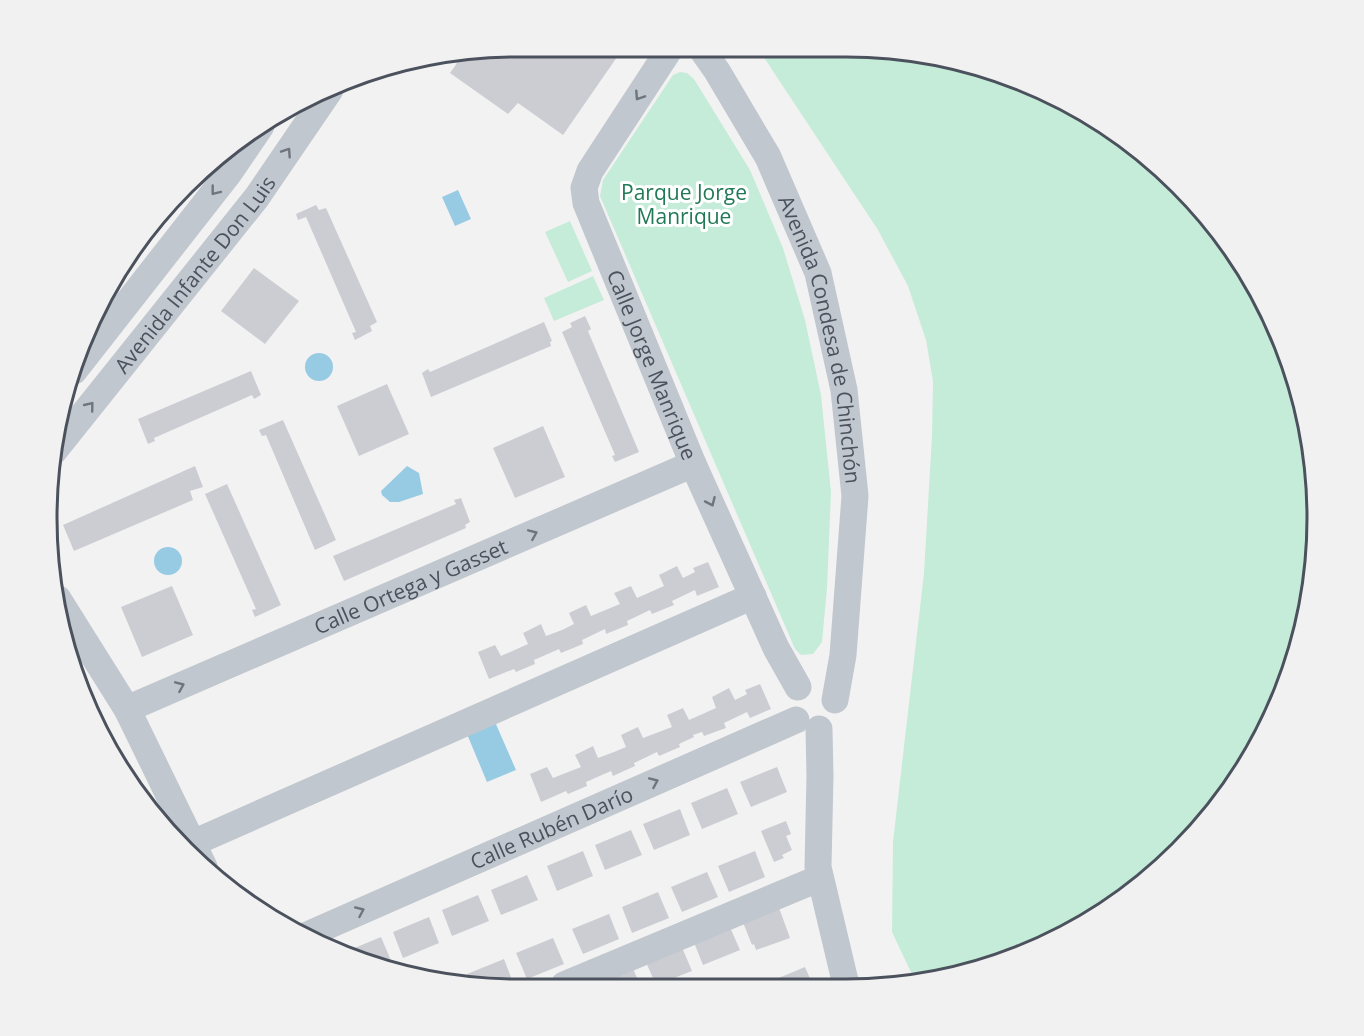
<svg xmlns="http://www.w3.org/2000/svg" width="1364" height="1036" font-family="'Open Sans',sans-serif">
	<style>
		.green { fill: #c5ecd8 }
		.water { fill: #97cbe4 }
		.building { fill: #cccdd3 }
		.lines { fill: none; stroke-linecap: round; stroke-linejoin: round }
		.minor { stroke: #c1c7ce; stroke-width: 27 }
		.oneway { stroke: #6e757f }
		.labels { text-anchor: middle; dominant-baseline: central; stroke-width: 6; stroke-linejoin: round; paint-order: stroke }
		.park-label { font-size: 21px; fill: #217957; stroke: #fff }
		.street-label { font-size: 21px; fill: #4b525d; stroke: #fff }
		.rim { fill: none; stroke: #4b525d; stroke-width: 3 }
	</style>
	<rect width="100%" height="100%" fill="#f3f2f2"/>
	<!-- green -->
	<path class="green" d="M757,47h119l92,16 140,63 72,59 58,71 43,81 27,89 9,92 -8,92 -27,88 -44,82 -58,71 -72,59 -110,54 -82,19 -24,-51 1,-90 31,-269 8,-137 1,-55 -7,-41 -18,-54 -30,-56z
		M680,72l7,1 7,6 56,91 33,78 22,72 16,75 10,97 -4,96 -5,54 -9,12 -12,1 -6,-6 -195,-453 3,-16 70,-105z
		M570,221l22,50 -24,11 -23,-50z
		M593,276l11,24 -50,21 -10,-23z"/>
	<!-- water -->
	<path class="water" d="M458,190l13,29 -16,7 -13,-29z
		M305 367a14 14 0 1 1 28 0a14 14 0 1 1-28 0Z
		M407,466l12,7 4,21 -24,8h-9l-8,-7 -1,-4z
		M154 561a14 14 0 1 1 28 0a14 14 0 1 1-28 0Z
		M492,715l24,55 -29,12 -23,-55z"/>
	<!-- building -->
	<path class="building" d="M518,46l106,1 -61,88 -45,-32 -10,11 -58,-41 7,-10 -9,-7z
		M316,205l3,5 7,-2 51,114 -7,4 2,5 -17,9 -3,-7 4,-1 -50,-115 -8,3 -2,-6z
		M254,268l45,33 -34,43 -44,-33z
		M585,316l6,13 -3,2 51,121 -24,10 -3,-6 3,-1 -53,-123 10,-5 -2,-4z
		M544,322l8,19 -2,1 1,4 -120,51 -9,-24 6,-4 2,3z
		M251,371l10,24 -7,4 -2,-4 -98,43 1,3 -7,3 -10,-25z
		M387,384l22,50 -50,22 -22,-50z
		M283,420l53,120 -21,10 -49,-115 -4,1 -3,-6z
		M543,426l22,51 -50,21 -22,-50z
		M195,466l8,21 -13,4 3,9 -119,51 -11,-26z
		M227,484l54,121 -26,12 -3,-7 4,-1 -51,-115z
		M461,498l9,24 -5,3 1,3 -122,53 -11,-25 123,-52 -2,-4z
		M708,562l11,25 -22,9 -2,-6 -23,11 2,4 -22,9 -2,-4 -23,11 1,4 -22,9 -1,-5 -23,11 1,4 -22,9 -2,-4 -25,11 1,4 -19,8 -2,-3 -25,10 -11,-27 17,-7 6,11 27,-12 -5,-11 18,-9 5,12 16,-6 12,-6 -5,-11 17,-8 5,11 29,-12 -6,-11 17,-7 6,12 27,-12 -5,-11 18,-9 6,12 12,-6 -2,-4z
		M172,586l21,49 -51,22 -21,-50z
		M760,684l11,25 -21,9 -3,-6 -23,11 2,5 -22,8 -2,-4 -9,3 1,2 -15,7 1,3 -21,9 -2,-4 -23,11 1,3 -22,10 -2,-5 -25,11 1,4 -19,8 -2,-3 -25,11 -11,-28 17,-7 6,11 28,-11 -6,-12 18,-9 5,12 16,-6 12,-5 -5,-12 17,-8 5,11 29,-11 -5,-12 16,-7 6,12 27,-12 -4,-11 17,-9 6,12 12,-6 -2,-4z
		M777,767l10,25 -36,15 -11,-25z
		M727,788l11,26 -36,15 -11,-26z
		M680,809l10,26 -36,15 -11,-26z
		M786,821l5,13 -5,2 6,14 -10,5 2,3 -10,4 -13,-31z
		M631,830l11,25 -37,15 -10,-25z
		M583,851l10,25 -36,15 -10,-25z
		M755,851l10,26 -36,15 -11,-26z
		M707,872l11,25 -36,15 -11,-25z
		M527,875l11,25 -37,15 -10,-25z
		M658,892l11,26 -37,15 -10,-26z
		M478,895l11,26 -37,15 -10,-26z
		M778,905l12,33 -34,12 -2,-6 -2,1 -10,-25z
		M609,914l10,25 -36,15 -11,-25z
		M429,917l10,26 -36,15 -10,-26z
		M729,925l11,25 -37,15 -10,-25z
		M381,937l11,26 -12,5 -14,-4 -20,-10 -1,-2z
		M553,938l11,26 -37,15 -11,-26z
		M681,945l11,26 -36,14 -11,-25z
		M504,959l10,26h-42l-5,-11z
		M632,966l8,19h-43z
		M805,967l8,18h-43l-1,-3z"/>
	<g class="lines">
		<!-- minor -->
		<g class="minor">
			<path id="s1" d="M671,47l-81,124 -6,17 2,15 107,261 83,184 22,39"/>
			<path id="s2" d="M700,47l17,24 51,86 50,116 26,117 11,106 -12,159 -8,45"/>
			<path d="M74,371l155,-198 32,-47"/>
			<path id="s3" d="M54,451l203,-254 73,-107"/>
			<path d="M58,599l69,110 77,158"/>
			<path id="s4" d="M127,709l566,-245"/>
			<path d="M819,729l1,47 -2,91 28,118"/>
			<path d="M193,843l560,-247"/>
			<path id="s5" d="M307,935l489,-215"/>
			<path d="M564,985l256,-107"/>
		</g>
	</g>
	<!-- one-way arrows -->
	<defs><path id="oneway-chevron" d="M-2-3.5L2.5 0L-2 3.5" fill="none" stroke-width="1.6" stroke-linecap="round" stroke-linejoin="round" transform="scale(1.5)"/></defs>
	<g class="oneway">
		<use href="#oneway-chevron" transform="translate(639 96) rotate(123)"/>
		<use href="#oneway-chevron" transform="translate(287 152) rotate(-56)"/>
		<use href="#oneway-chevron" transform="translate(215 191) rotate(128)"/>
		<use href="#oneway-chevron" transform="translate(90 406) rotate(-51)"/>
		<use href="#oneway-chevron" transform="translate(711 502) rotate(66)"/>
		<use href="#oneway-chevron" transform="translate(533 534) rotate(-23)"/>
		<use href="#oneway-chevron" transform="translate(180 686) rotate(-23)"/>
		<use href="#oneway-chevron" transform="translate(654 782) rotate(-24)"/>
		<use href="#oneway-chevron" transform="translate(360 911) rotate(-24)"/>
	</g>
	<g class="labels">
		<!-- park labels -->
		<g class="park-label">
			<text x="684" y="192">Parque Jorge<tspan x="684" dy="24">Manrique</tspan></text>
		</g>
		<!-- street labels -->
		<g class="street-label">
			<text stroke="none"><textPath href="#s3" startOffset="226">Avenida Infante Don Luis</textPath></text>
			<text stroke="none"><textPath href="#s2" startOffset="321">Avenida Condesa de Chinchón</textPath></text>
			<text stroke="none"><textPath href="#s1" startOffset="356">Calle Jorge Manrique</textPath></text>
			<text stroke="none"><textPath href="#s4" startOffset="309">Calle Ortega y Gasset</textPath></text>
			<text stroke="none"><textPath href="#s5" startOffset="267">Calle Rubén Darío</textPath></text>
		</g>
	</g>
	<!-- crop -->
	<path d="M0 0H1364V1036H0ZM518 57H846A461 461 0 0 1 1307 518V518A461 461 0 0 1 846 979H518A461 461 0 0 1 57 518V518A461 461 0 0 1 518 57Z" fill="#f1f1f2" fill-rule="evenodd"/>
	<path class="rim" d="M518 57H846A461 461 0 0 1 1307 518V518A461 461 0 0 1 846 979H518A461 461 0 0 1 57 518V518A461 461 0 0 1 518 57Z"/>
</svg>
